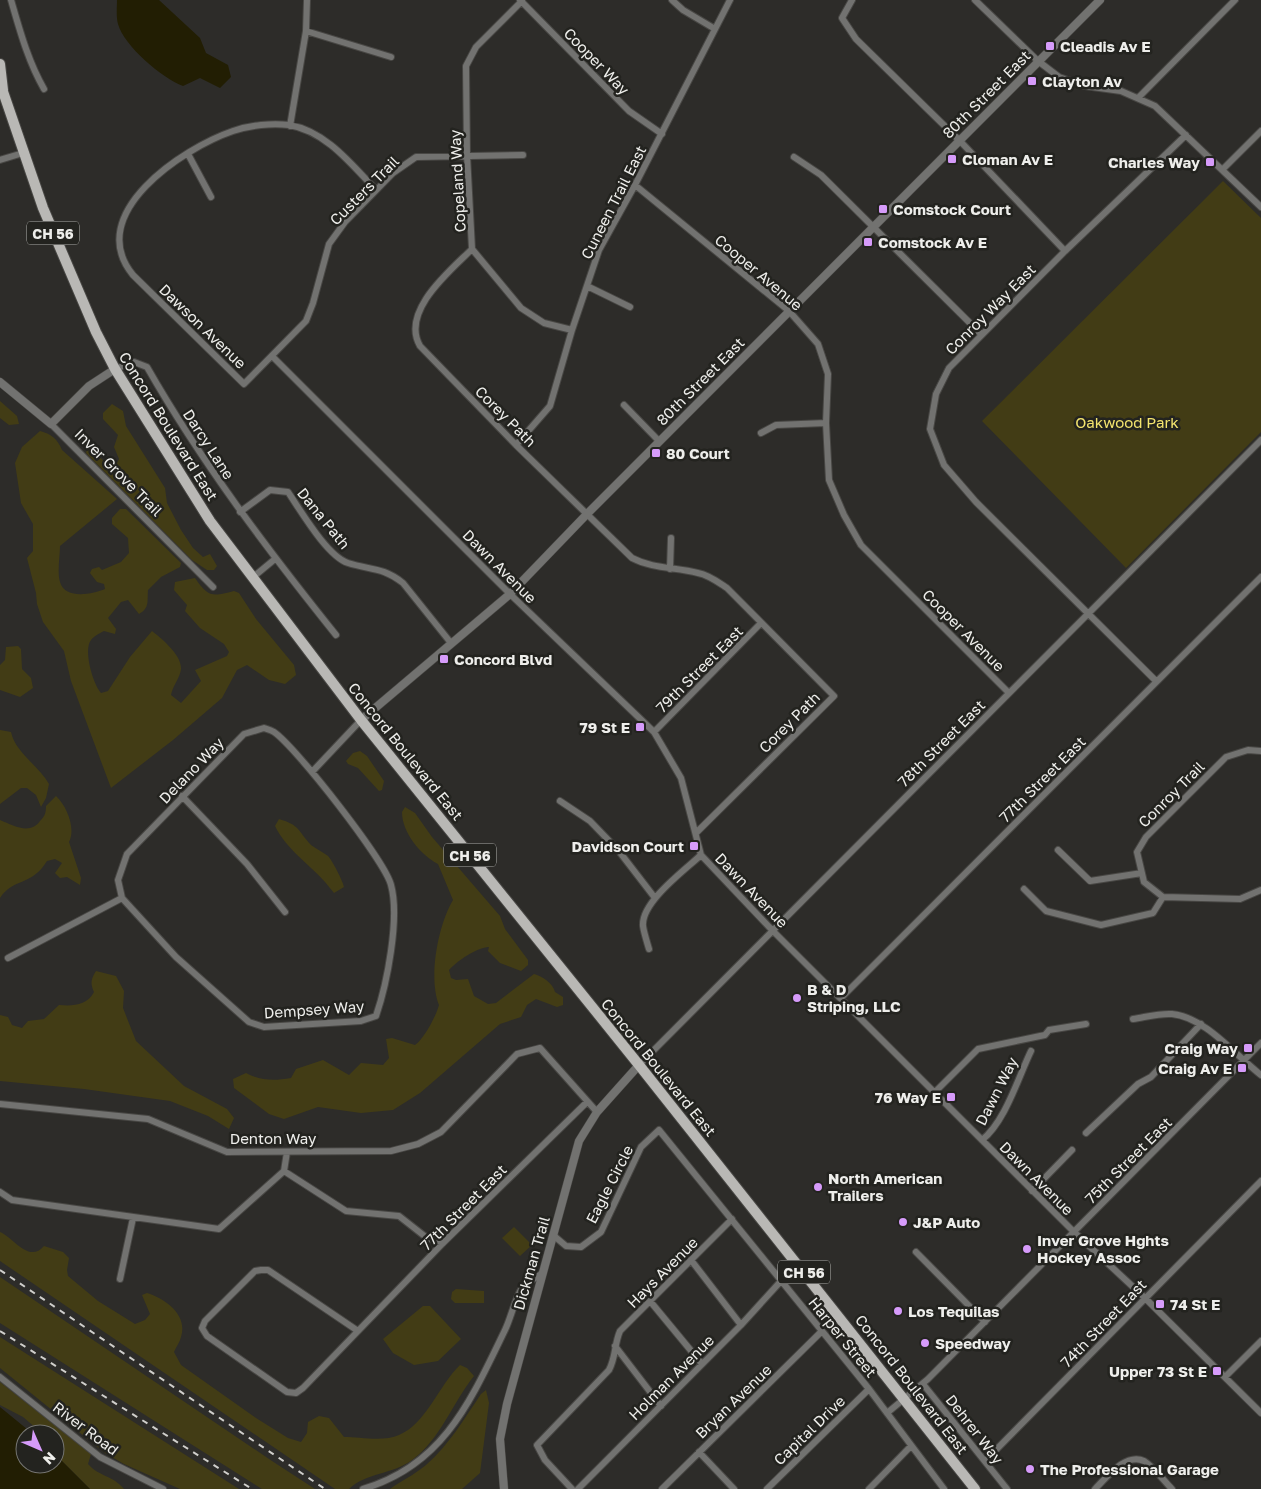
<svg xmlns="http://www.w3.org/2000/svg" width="1261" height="1489" font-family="'Golos Text',sans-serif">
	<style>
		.green { fill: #423c15 }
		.water { fill: #221e03 }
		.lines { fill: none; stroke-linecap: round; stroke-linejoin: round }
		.minor-casing { stroke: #484744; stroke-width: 8 }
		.tertiary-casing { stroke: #484744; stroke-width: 9 }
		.primary-casing { stroke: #484744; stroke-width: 12 }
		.minor { stroke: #727270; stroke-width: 6 }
		.tertiary { stroke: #727270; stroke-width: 8 }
		.primary { stroke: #b9b8b5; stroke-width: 10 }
		.rail { stroke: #cfcecb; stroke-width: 2; stroke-dasharray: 6 6; stroke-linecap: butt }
		.poi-dot { fill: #d69bfa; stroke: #23231f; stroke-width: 2 }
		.labels { text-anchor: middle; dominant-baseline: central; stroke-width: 5; stroke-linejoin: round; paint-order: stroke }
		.shield { fill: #23231f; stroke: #b1b1ae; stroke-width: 1 }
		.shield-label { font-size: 14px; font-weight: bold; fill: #eeeeeb }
		.poi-label { font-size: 15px; font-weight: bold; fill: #eeeeeb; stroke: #23231f; text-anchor: start }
		.street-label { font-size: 15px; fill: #eeeeeb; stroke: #23231f }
		.park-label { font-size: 15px; fill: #f4e46e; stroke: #23231f }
	</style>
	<rect width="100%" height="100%" fill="#2d2c29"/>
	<!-- green -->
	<path class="green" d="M1223,181l38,37v214l-135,136 -144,-147z
		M0,401l17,15 2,8 -10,1 -9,-7z
		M112,404l11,7 3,15 39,62 2,15 14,27 12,18 10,9 7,-3 7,12 -3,4h-7l-15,-10 -106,-107 2,-7 23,22 4,-1 4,-8 -5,-12 4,-12 -15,-16v-6z
		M40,431c11,3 17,7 22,19l55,49 -57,47c0,10 -3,26 0,36 5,18 33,12 45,7l-1,-5 -7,-2 -7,-9 2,-4 7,-2 3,3 19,-8 8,-9 -1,-15 -16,-14v-6l8,-9h6l55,54 -1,4 -19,10 -13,13c-1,11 2,18 -9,24l-11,-14 -7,2 -13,16 8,11 -1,5 -11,-3c-4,2 -10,5 -13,9 -8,10 2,44 10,53l7,-2 22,-34 22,-26c9,7 30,24 29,38 -1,9 -8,16 -10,26l10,8 20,-22 -6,-11 32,-14 2,-4 -5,-8 -24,-16 -15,-17 2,-6 -13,-15 1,-8 20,-4c13,19 17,19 39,13l5,2 17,26 38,46 2,10 -11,9 -16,-4 -22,-15 -10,5 -15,28 -49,42 -62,48 -40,-107 -7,-30 -21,-29 -6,-18 -1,-11 -9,-35 6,-7v-27l-12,-21 -6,-40 7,-16z
		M18,646l3,3 1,20 9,9 2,10 -13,9 -20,-7v-25l5,-5 1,-13z
		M0,730l11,2c4,20 27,33 38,52l-3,14 -5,9 -5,-12 -9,-7h-6l-21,16z
		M360,751l7,5 17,25 -2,9 -3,1 -21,-23 -10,-4 -2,-3 7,-8z
		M56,796c11,10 20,33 13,46l12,36 -1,7 -13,-8 -7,1 -5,-5 7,-10 -7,-4 -8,2c-15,25 -34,17 -47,37v-78c14,6 30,15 40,1 5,-5 6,-8 6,-15z
		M405,807l10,6 17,24 68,79 5,13 23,31v5l-7,6 -21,-8 -12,-12 1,-4c-12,0 -33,15 -40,23l2,8 5,2 12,-1 6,17 14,8 8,-1 38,-29c8,2 19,9 21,18l8,5v8l-6,2 -21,-8 -9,6 -6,12 -21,7 -80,69 -27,17 -32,3 -43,-6 -34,12 -15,-5 -35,-26 -1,-9 13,-6c15,8 28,8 45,5l5,-9 27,-9 26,15 12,-12 22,2 6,-7 -3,-19 6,-1 23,7c9,-6 21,-29 24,-40 -11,-27 -1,-80 14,-105l-15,-36c-17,-9 -36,-31 -36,-52z
		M279,819c21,6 19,12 32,26 5,4 12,7 17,11 4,4 15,25 16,31l-10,6 -9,-11c-17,-19 -39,-33 -50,-56z
		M96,971l20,5 8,15 -1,17 13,33 48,45 43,23 7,9 -5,11 -21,-13 -38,-15 -86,-12 -84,-8v-66l8,2 4,8 10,3 6,-7 16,-2 15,-14c13,1 28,1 35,-13 -4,-9 -3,-13 2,-21z
		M514,1227l18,18 -12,11 -18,-18z
		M0,1232c13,5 29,32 44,14l19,6 6,6 -2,12 1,6 30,25 37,23 10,-4 5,-6 -8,-19 5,-2c19,6 41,22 34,44 -1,5 -5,10 -7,15l7,13 75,53 32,20 13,4 6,-9 1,-11 11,-6 10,2 15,19c16,0 40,5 55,-2 27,-11 40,-50 61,-70l7,3 7,8c-21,26 -34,64 -62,84 -18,14 -47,13 -63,29h-14l-335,-228z
		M0,1277l272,184 43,28h-53l-262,-166z
		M456,1289l28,2v12h-29l-4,-4 1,-7z
		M423,1306h7l31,33 -23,22 -24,4 -21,-12 -10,-14z
		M0,1337l239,152h-59l-56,-25 -19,-11 -105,-85z
		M0,1382l91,72 -3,10c10,12 26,12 36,25h-34l-35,-35v-20h-12l-20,-17 -23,-12z
		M486,1390l3,13 -9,70 -18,16h-72c11,-8 24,-14 36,-24 23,-20 38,-46 55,-71z"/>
	<!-- water -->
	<path class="water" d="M117,0h42l41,38 6,15 22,12 3,12 -11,11 -20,-10 -17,8c-21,-8 -59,-40 -65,-62 -2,-7 -1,-17 -1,-24z
		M0,1407l33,27h-8v30h30v-10l35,35h-90z"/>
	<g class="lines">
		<!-- minor casing -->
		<g class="minor-casing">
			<path id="minor" d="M11,0c9,31 17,61 33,89
				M520,0l109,111 33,23
				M672,0l11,10 32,19
				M852,0l-10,18 14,21 104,102 105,110
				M975,0l63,61 21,16 26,9 36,5 34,15 106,101
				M522,1l-46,46 -10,19 1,89 5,94 49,59 23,15 28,7
				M306,31l85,26
				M1138,98l97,-98
				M290,126l16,-95 1,-31
				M188,154l23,43
				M794,157l27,18 160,159
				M0,160l23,-7
				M1223,169l38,-38
				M635,185l154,126 29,33 10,30 -2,49 3,57 15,35 17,30 148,148
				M376,190c-24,-25 -50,-59 -87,-65 -17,-2 -39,0 -56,6 -50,17 -150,83 -100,144l111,109 62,-63 7,-18 16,-59 16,-22 48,-49 23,-16 107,-2
				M472,249c-21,21 -72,62 -52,97l96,99 116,113c21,11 44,9 66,15 11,2 20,9 29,15l107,108 -137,136
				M587,286l43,21
				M272,356l238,238 144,138 27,46 20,77 71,75 302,302 71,66 116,115
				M115,369l19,-7 13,5c55,96 120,182 189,268
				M624,405l35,36
				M51,424l162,163
				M761,433l15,-8 50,-2
				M516,445l34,-39 22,-76 27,-80 36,-65 95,-185
				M240,512l30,-22 18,2c13,19 39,64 60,71 22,7 35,4 55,20l48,60
				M670,569l1,-31
				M252,578l23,-19
				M1156,681l-180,-179 -32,-37 -14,-36 6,-35 13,-26 116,-117 121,-116
				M264,728c3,1 7,2 10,4 22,15 111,129 117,153 9,33 -4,99 -15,131l-15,5 -97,6 -15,-5 -73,-65 -54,-59 -4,-18 9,-26 117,-120z
				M654,732l107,-109
				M1261,751l-13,-1 -22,7 -80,80 -9,15 7,30 19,15 77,2 21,-9
				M312,772l49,-52
				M182,796l65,68 38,48
				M560,801l30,20 28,29 37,48
				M1058,850l32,31 52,-8
				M1024,889l22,22 55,14 52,-12 10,-16
				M649,949c-2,-7 -5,-16 -6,-23 -2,-24 42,-56 58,-71
				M8,958l114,-60
				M841,998l420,-421
				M1133,1019c13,-2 27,-6 39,-5 33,3 63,41 89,61
				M639,1065l622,-625
				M935,1092l43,-43 67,-14 4,-5 37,-6
				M0,1104l148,15 79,33 164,-1 27,-7 23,-12 76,-78 23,-6 57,64
				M1086,1133l52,-49 13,-7 50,-53
				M982,1140c23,-18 36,-62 49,-89
				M284,1171l62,40 53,5 28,22 16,5
				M1032,1191l40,-41
				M0,1192l12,8 207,29 65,-58 3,-19
				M553,1235l13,11 15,1 20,-15 40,-85 18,-17 210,259 75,100
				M916,1252l69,70
				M691,1260l50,65
				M261,1270h7l90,61 -55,57 -7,5 -9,-1 -80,-56 -5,-8 3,-7 50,-50z
				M120,1279l13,-61
				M650,1301l52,63
				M358,1331l85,-88 144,-141
				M615,1346l46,60
				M0,1377l100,80 63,32
				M1225,1377l36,-36
				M923,1384l84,105
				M887,1413l41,-34 333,-336
				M699,1452l35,37
				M985,1461l276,-280
				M363,1489c81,-24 108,-89 142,-159 6,-12 10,-32 17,-42 4,-5 14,-10 19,-14
				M572,1489l-27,-29 -8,-15 72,-75c7,-13 5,-25 11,-39l112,-112
				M578,1489l163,-164 40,-44
				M662,1489l160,-158
				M767,1489l102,-100
				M869,1489l42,-43
				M1095,1489c11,-11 31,-37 49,-28 10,6 20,20 28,28"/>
		</g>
		<!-- tertiary casing -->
		<g class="tertiary-casing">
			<path id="tertiary" d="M0,382l51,42 38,-38 26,-17
				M361,720l149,-126 77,-80 513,-514
				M504,1489l-4,-50 7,-35 72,-263 18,-29 42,-47"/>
		</g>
		<!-- primary casing -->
		<g class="primary-casing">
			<path id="primary" d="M0,64l3,26
				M0,83l43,125 53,124 19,37 95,152 151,199 278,345 336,424"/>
		</g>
		<!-- minor -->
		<use href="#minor" class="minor"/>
		<!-- tertiary -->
		<use href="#tertiary" class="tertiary"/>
		<!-- primary -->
		<use href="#primary" class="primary"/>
		<!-- rail -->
		<path class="rail" d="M0,1270l325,219
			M0,1331l252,158"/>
	</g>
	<!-- markers -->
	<g class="poi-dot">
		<rect x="1045" y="41" width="10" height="10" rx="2.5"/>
		<rect x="1027" y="76" width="10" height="10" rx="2.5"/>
		<rect x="947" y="154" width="10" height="10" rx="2.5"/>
		<rect x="1205" y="157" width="10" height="10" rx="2.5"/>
		<rect x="878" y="204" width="10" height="10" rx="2.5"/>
		<rect x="863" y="237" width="10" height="10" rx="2.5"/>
		<rect x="651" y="448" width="10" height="10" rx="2.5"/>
		<rect x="439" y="654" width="10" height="10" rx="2.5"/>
		<rect x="635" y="722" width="10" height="10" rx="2.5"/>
		<rect x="689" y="841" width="10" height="10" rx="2.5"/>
		<circle cx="797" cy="998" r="5"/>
		<rect x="1243" y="1043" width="10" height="10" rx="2.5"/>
		<rect x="1237" y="1063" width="10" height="10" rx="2.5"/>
		<rect x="946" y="1092" width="10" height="10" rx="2.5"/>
		<circle cx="818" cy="1187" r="5"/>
		<circle cx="903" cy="1222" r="5"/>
		<circle cx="1027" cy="1249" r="5"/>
		<rect x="1155" y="1299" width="10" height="10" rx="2.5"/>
		<circle cx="898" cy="1311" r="5"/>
		<circle cx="925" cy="1343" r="5"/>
		<rect x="1212" y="1366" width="10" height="10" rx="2.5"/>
		<circle cx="1030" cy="1469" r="5"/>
	</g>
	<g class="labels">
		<!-- shield labels -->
		<g class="shield">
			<rect x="27" y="221.5" width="52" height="23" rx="4"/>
			<rect x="444" y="843.5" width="52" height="23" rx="4"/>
			<rect x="778" y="1260.5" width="52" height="23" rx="4"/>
		</g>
		<g class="shield-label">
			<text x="53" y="233">CH 56</text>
			<text x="470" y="855">CH 56</text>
			<text x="804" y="1272">CH 56</text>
		</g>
		<!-- poi labels -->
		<g class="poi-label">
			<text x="1060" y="46">Cleadis Av E</text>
			<text x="1042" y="81">Clayton Av</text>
			<text x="962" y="159">Cloman Av E</text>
			<text x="1200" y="162" text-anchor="end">Charles Way</text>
			<text x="893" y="209">Comstock Court</text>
			<text x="878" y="242">Comstock Av E</text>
			<text x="666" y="453">80 Court</text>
			<text x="454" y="659">Concord Blvd</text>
			<text x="630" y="727" text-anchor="end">79 St E</text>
			<text x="684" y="846" text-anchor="end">Davidson Court</text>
			<text x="807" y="989">B &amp; D<tspan x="807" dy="17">Striping, LLC</tspan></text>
			<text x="1238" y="1048" text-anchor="end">Craig Way</text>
			<text x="1232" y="1068" text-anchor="end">Craig Av E</text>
			<text x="941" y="1097" text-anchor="end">76 Way E</text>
			<text x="828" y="1178">North American<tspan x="828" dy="17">Trailers</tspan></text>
			<text x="913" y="1222">J&amp;P Auto</text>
			<text x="1037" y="1240">Inver Grove Hghts<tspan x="1037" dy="17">Hockey Assoc</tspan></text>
			<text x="1170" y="1304">74 St E</text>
			<text x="908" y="1311">Los Tequilas</text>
			<text x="935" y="1343">Speedway</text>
			<text x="1207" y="1371" text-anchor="end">Upper 73 St E</text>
			<text x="1040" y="1469">The Professional Garage</text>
		</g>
		<!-- street labels -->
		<g class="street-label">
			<text transform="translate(597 61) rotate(46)">Cooper Way</text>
			<text transform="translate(986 94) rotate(-45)">80th Street East</text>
			<text transform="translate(457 181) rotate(-93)">Copeland Way</text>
			<text transform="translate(364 190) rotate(-45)">Custers Trail</text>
			<text transform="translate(613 202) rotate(-63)">Cuneen Trail East</text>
			<text transform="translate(759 272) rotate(40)">Cooper Avenue</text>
			<text transform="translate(990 309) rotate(-45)">Conroy Way East</text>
			<text transform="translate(203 326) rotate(44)">Dawson Avenue</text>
			<text transform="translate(700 381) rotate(-45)">80th Street East</text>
			<text transform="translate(506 416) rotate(45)">Corey Path</text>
			<text transform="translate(169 426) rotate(58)">Concord Boulevard East</text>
			<text transform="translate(209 444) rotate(57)">Darcy Lane</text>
			<text transform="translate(119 472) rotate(45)">Inver Grove Trail</text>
			<text transform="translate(324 518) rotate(51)">Dana Path</text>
			<text transform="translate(500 566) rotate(45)">Dawn Avenue</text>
			<text transform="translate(964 630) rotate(45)">Cooper Avenue</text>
			<text transform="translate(699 669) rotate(-45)">79th Street East</text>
			<text transform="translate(789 722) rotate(-45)">Corey Path</text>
			<text transform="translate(941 743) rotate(-45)">78th Street East</text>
			<text transform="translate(406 751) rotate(51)">Concord Boulevard East</text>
			<text transform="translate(191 770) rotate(-46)">Delano Way</text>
			<text transform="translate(1042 779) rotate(-45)">77th Street East</text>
			<text transform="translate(1171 794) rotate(-45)">Conroy Trail</text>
			<text transform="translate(752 890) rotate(46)">Dawn Avenue</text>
			<text transform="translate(314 1009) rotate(-4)">Dempsey Way</text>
			<text transform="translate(659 1067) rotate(51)">Concord Boulevard East</text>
			<text transform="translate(996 1091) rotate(-63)">Dawn Way</text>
			<text x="273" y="1138">Denton Way</text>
			<text transform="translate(1128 1160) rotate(-45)">75th Street East</text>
			<text transform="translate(1037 1178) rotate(45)">Dawn Avenue</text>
			<text transform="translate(609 1184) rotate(-63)">Eagle Circle</text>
			<text transform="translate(463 1207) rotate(-45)">77th Street East</text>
			<text transform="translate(531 1263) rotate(-74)">Dickman Trail</text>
			<text transform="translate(662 1272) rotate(-45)">Hays Avenue</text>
			<text transform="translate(1103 1323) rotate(-46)">74th Street East</text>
			<text transform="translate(843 1337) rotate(51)">Harper Street</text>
			<text transform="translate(671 1377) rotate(-45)">Holman Avenue</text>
			<text transform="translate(912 1384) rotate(52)">Concord Boulevard East</text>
			<text transform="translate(733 1401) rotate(-44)">Bryan Avenue</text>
			<text transform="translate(86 1428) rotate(37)">River Road</text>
			<text transform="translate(975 1429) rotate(52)">Dehrer Way</text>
			<text transform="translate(809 1430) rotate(-44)">Capital Drive</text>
		</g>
		<!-- park labels -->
		<g class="park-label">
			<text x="1127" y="422">Oakwood Park</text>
		</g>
	</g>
	<!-- north arrow -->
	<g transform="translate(40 1449) rotate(135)"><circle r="24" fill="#23231f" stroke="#747471"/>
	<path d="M0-4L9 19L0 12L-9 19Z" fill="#d69bfa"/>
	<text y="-8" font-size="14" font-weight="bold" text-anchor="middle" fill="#eeeeeb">N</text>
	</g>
</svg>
